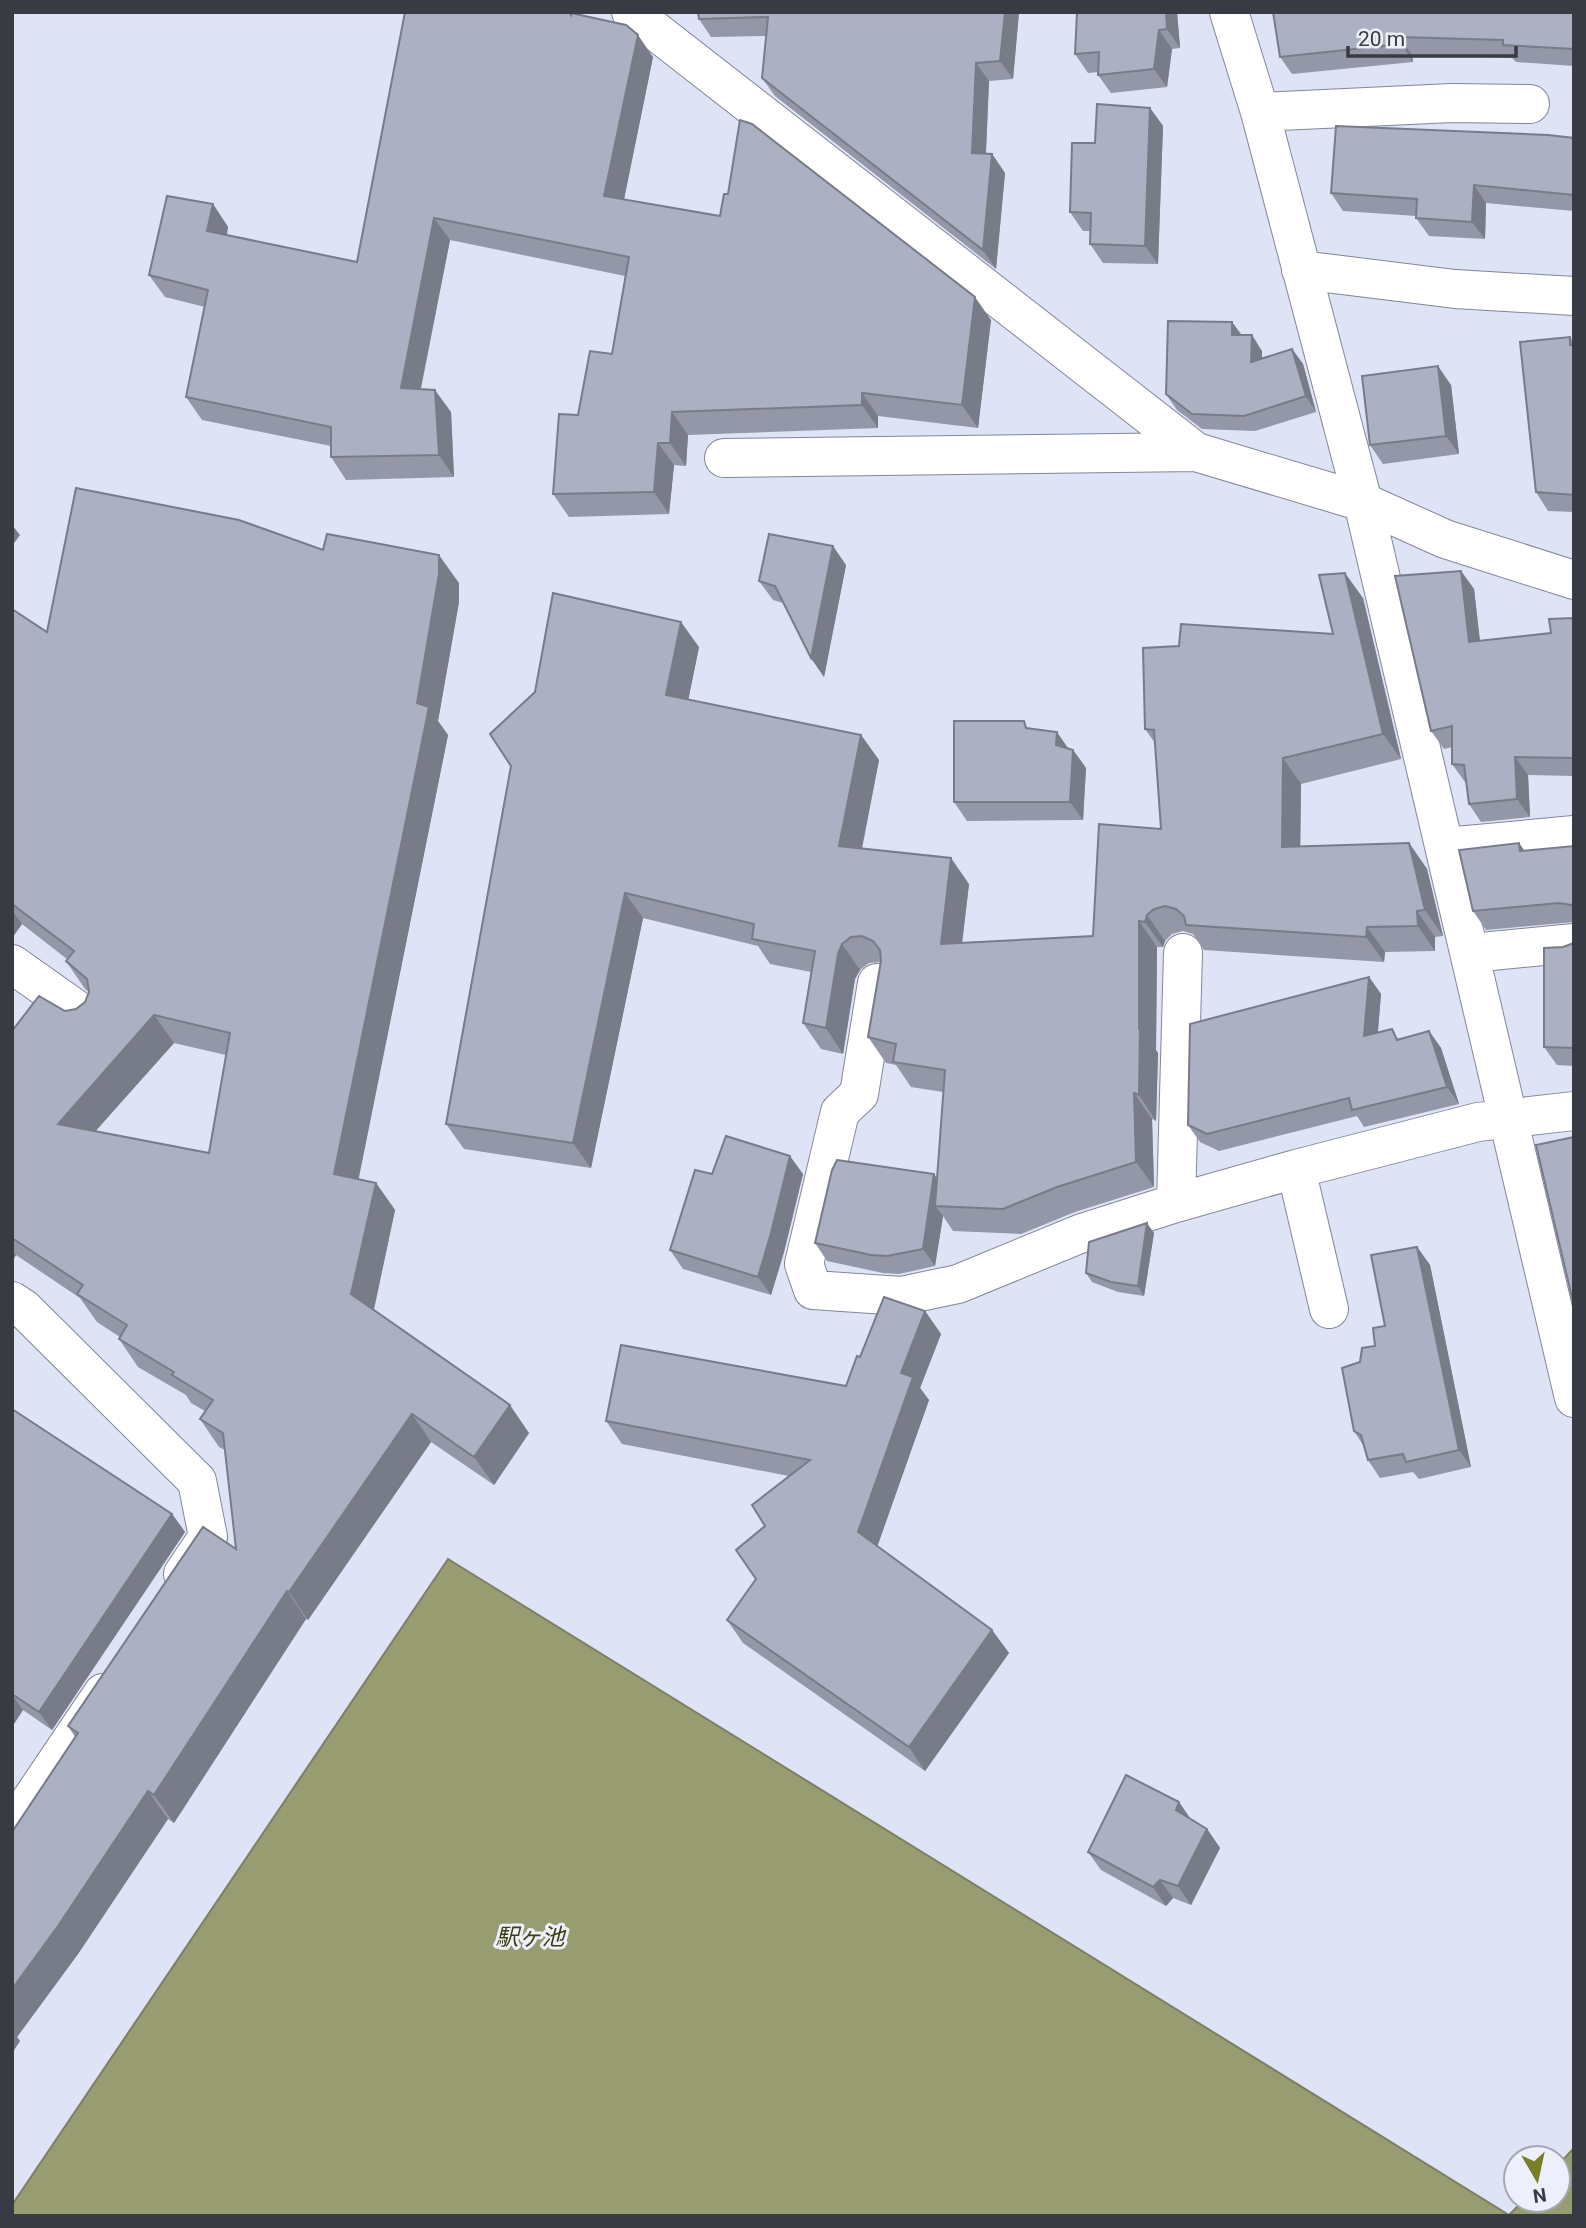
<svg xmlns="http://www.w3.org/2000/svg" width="1586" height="2228" font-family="Roboto,'Noto Sans JP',sans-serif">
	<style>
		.water { fill: #989c71; stroke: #7c7f63; stroke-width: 2 }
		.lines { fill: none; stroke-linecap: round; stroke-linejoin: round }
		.minor-casing { stroke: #828698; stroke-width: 40 }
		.minor { stroke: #fff; stroke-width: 38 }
		.wall { fill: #9397a7; fill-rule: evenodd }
		.shaded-wall { fill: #787b88 }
		.building { fill: #abb0c2; stroke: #787b88; stroke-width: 2; fill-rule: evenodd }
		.labels { text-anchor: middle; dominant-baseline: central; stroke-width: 6; stroke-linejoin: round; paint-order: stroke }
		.water-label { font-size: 23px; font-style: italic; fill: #3b3e08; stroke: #edf0fc }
	</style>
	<rect width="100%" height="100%" fill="#dee3f6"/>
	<!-- water -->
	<path class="water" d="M448,1559l1061,656 15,-15h34v-35l16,-17v68h-1562v-11z"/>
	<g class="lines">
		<!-- minor casing -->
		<g class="minor-casing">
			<path id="minor" d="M631,12l565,440 167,50 82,37 129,41
				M1229,12l31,100 103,390 211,896
				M1260,112l192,-9 78,1
				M1301,270l154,19 119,7
				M724,458l472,-6
				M1445,847l129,-12
				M1183,953l-7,250 120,-34 182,-47 96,-11
				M1471,953l103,-10
				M12,964l75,53
				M877,983l-18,111 -19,18 -36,152 9,26 88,6 57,-12 124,-51 94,-30
				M1296,1169l33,140
				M12,1301l12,8 173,172 11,56 -25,37
				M12,1828l91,-135"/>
		</g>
		<!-- minor -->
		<use href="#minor" class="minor"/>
	</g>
	<!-- wall -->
	<path class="wall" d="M698,12h321l-6,67 -24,2 -3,73h6l13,19 -9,96 -221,-173 -13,-18 4,-42 -55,1 -12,-18z
		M1177,12l3,36 -8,1 -5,38 -56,6 -13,-18v-3l-10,1 -13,-19z
		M1273,12h301v54l-58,-4 -4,-4 -100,-3 1,7 -121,12 -12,-17z
		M571,15l82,42 -29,142 367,121 -13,108 -100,-12v12l-190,7 -2,31 -12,-1 -5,49 -100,3 -16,-23 25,-79 34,-61 13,-78 -175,-36 -29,149 30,23 3,65 -108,3 -15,-23v-11l-129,-26 -16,-23 19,-90 -40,-10 -16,-22 64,-71 15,23 -1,8 130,27z
		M1150,108l13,18 -5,138 -55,-1 -13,-19v-13h-7l-13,-19 25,-69z
		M1574,138v73l-88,-8 -1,36 -56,-3 -13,-18v-2l-73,-5 -12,-18z
		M1232,322l10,13 20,16v7l30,-9 11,15 13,48 -61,19 -53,-2 -25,-19 -11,-16z
		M1570,337l4,6v169l-26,-1 -12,-19z
		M1451,385l8,69 -76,10 -13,-19z
		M323,550l136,33v19l-21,119 10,14 -90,444 18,4 19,27 -21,100 155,123 -35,52 -63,-43 -123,178 -2,-1 -132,204 -6,-4 -90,135 -61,83 3,4 -8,12v-221l63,-95 -7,-11 168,-177 -11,-99 -6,-3 -19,-28 5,-8 -14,-8 -5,-8 -48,-28 -19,-28 1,-2 -23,-15 -17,-24 -64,-43 -4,6v-230l53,-20 11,-2 9,-7 4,-10 -4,-3 -19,-28 1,-2 -45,-35 -10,14v-329l35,23zM174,1043l52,12 -17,98 -114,-22z
		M846,565l-22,112 -13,-19 -28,-55 -10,-3 -14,-19z
		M1461,571l13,18 6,52 71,-8 23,-15v158l-46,-1 2,42 -49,5 -12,-18 -3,-22h-1l-13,-18v-17l-8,2 -13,-18z
		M1363,598l38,161 -100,25 -1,62 109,-3 18,26 16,67 -8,1v14l-50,1 -1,10 -180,-12 -11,-16 -10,-3 -11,3 -7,7 -2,6h-6l-1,103 2,3 -2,68 -4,-2 2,68 -79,25 -54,22 -68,-3 -10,-15 -8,50 -36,8 -16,-1 -56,-12 -12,-18 119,-69 3,5 6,-87 -32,-5 -15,-22 -10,-2 -18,-26 13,-75 -12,1 -9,7 -5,9 -12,75 -22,-5 -18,-26 8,-51 -41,-8 -12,-18 -115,-28 -52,250 -127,-19 -18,-25 89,-432 164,-45 -11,53 173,35 18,25 -17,89 107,35 -7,59 131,-7 68,-107 -6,-86 -10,-14 34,-83 154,-12z
		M1029,728l44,22 13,18 -3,52 -116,1 -13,-19z
		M1574,846v76l-88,8 -13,-19 52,-60z
		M1574,943v123l-17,-1 -13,-18 19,-100z
		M1369,977l12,17 -3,38 22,7 29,-8 12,17 18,56 -95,23 -7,-11 -138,35 -19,-9 -12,-17z
		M712,1174h91l-19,78 -13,43 -88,-26 -13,-19z
		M1154,1233l-10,63 -26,-4 -26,-10 -6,-9z
		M1417,1247l13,18 41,202 -52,12 -6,-7 -33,6 -12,-18 -5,-15 -9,-14 21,-85 10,-20z
		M925,1311l16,23 -21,54 9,12 -52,146 115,84 17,23 -84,118 -182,-128 -16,-23 29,-41 9,-53 24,-50 -167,-32 -16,-23 240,-35 14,-29z
		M12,1409l160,105 13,18 -133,198 -29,-20 -11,17z
		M1179,1802l11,17 17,10 13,19 -29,57 -18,-7 -7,8 -65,-36 -13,-18z"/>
	<!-- shaded-wall -->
	<path class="shaded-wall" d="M1005,12h14l-6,67 -13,-18z
		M1166,12h11l3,36 -13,-19z
		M1159,30l13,19 -5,38 -13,-18z
		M638,35l15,22 -33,162 -16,-23z
		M1400,37l12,18 1,7 -12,-18z
		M976,63l13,18 -4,90 -13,-18z
		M1150,108l13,18 -5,138 -13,-18z
		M992,154l13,19 -9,96 -13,-19z
		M1474,185l12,18 -1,36 -13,-17z
		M213,204l15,23 -5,26 -16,-22z
		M434,218l16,22 -34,171 -15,-23z
		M975,297l16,23 -13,108 -16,-23z
		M1232,322l11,16 -11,-3z
		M1252,335l10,16v26l-11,-15z
		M1292,349l11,15 13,48 -10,-16z
		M1438,366l13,19 8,69 -13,-18z
		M435,390l16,22 3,65 -15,-22z
		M862,393l16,23v12l-16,-23z
		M672,412l16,23 -2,31 -16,-23z
		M658,443l16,22 -5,49 -15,-22z
		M12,525l8,10 -8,11z
		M833,546l13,19 -22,112 -13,-19z
		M439,555l20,28v19l-21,119 10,14 -94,467 -20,-28 83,-471z
		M1461,571l13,18 8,71 -13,-18z
		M1345,573l18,25 38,161 -18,-25z
		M681,622l18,25 -15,74 -18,-26z
		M1057,732l13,19 -14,-6z
		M861,735l18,25 -22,112 -18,-26z
		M1073,750l13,18 -3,52 -13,-18z
		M1515,757l13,18 2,42 -13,-18z
		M1283,758l18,26 -1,88 -18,-25z
		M1409,843l18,26 16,67 -18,-26z
		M1519,843l13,18 -12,-10z
		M951,858l18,26 -10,85 -18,-25z
		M625,893l18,25 -52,250 -18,-25z
		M12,910l10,14 -10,14z
		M1417,911l18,26v14l-17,-25z
		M1147,915l18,26 -2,6 -18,-25z
		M1139,921l18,26 -1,103 2,3 -2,68 -17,-26z
		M1367,927l18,25 -1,10 -18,-25z
		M842,944l18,26 -5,9 -12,75 -17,-26 12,-74z
		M1369,977l12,17 -5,59 -12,-17z
		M154,1015l20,28 -97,109 -19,-28z
		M1429,1031l12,17 18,56 -12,-17z
		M1134,1093l18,26 2,68 -18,-25z
		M790,1156l13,18 -19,78 -13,43 -13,-18z
		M934,1174l12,18 -11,14 8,10 -8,50 -12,-17z
		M376,1183l19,27 -24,112 -20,-28z
		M1147,1223l7,10 -10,63 -6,-10z
		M1417,1247l13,18 41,202 -12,-17z
		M12,1250l4,5 -4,6z
		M925,1311l16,23 -21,54 9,12 -55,156 -16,-24 43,-159z
		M510,1405l19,28 -35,52 -20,-28z
		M412,1414l19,28 -123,178 -19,-28z
		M172,1514l13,18 -133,198 -13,-18z
		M287,1591l19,28 -132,204 -20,-28z
		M992,1630l17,23 -84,118 -16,-24z
		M12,1695l11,15 -11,17z
		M148,1791l20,28 -90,135 -61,83 3,4 -8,12v-64z
		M1179,1802l13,19 -16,-11z
		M1207,1829l13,19 -29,57 -13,-19z
		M1160,1880l13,18 -7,8 -13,-19z"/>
	<!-- building -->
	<path class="building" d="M405,12h164l2,3v-2l55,12 12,10 -34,161 116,20 4,-22h4l12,-74 12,4 223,173 -13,108 -100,-12v12l-190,7 -2,31h-12l-4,49 -101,2 6,-80 19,1 12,-64 22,3 17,-97 -195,-39 -33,170 34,2 4,65 -108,2v-30l-145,-30 22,-107 -59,-15 18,-79 46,8 -6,27 150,31z
		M698,12h307l-5,49 -24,2 -4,90 20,1 -9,96 -221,-172 6,-61 -69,2z
		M1077,12h89l1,17 -8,1 -5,39 -56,6 1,-23 -24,2z
		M1273,12h301v37l-71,-4v-5l-103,-3 1,7 -121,13z
		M1097,104l53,4 -5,138 -55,-2 1,-31 -21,-1 2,-69h23z
		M1336,126l212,9 26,3v57l-100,-10 -2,37 -56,-4 1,-19 -86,-6z
		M1168,321l64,1v13h20l-1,27 41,-13 14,47 -62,20 -52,-2 -26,-20z
		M1570,337v8h4v150l-38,-3 -16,-150z
		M1438,366l8,70 -76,9 -8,-69z
		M76,488l163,32 84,30 4,-16 112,21v19l-22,129 12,4 -95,467 42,9 -25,111 159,111 -36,52 -62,-43 -123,178 -2,-1 -133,204 -6,-4 -90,135 -46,63v-157l66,-99 -10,-7 135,-199 33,22 -13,-116 -23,-14 13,-19 -41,-25 2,-3 -55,-33 8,-14 -50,-31 6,-9 -71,-47v-207l27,-35 26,15 11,-2 9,-7 4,-10 -2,-13 -21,-18 8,-10 -62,-47v-295l35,23zM154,1015l76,18 -21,120 -151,-29z
		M769,534l64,12 -22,112 -36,-72 -16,-5z
		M1461,571l8,71 82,-9 -2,-14 25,-1v140l-59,-1 2,42 -48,5 -5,-39 -12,-1v-38l-21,5 -36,-155z
		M1345,573l38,161 -100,24 -1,89 127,-4 16,67 -8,1 1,15 -51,1 -1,10 -180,-12 -2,-9 -8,-7 -11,-3 -11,3 -7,6 -2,7 -6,-1v107l1,-1 -1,68 -5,-2 2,69 -79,25 -54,22 -68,-3 10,-136 -52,-8 3,-18 -28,-7 13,-76 -1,-11 -7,-9 -11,-5 -11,1 -9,7 -4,10 -12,74 -23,-5 12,-72 -63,-12 2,-15 -129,-31 -52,250 -127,-19 65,-358 -21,-32 45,-42 18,-99 128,29 -15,73 195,40 -22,111 112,12 -10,86 152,-8 6,-112 62,5 -7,-99 -9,-1 -2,-81 36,-2 2,-22 152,10 -14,-59z
		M954,721h70l2,7 31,4 -1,13 17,5 -3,52h-116z
		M1519,843l1,8 54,-5v62l-3,-3 -12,-2 -86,8 -14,-61z
		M1574,943v105l-30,-1v-99l19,-1z
		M1369,977l-5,59 28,-7 5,11 32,-9 18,56 -95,23 -3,-12 -142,36 -19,-9 2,-101z
		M726,1136l64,20 -19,77 -13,44 -88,-27 25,-80 17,4z
		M1574,1137v169l-38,-161z
		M837,1160l97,14 -11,75 -36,7 -16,-1 -56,-12 17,-73z
		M1147,1223l-9,63 -27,-4 -25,-9 3,-31z
		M1417,1247l42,203 -53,12 -3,-8 -35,6 -7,-25 -7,-4 -12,-63 18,-6 2,-14 13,-2 -2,-18 12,-2 -14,-71z
		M884,1297l41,14 -24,62 12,4 -55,155 134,98 -83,117 -182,-127 29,-41 -20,-29 29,-24 -13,-21 58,-45 -204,-39 15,-76 225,41 11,-30 3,1z
		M12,1409l160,105 -133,198 -27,-18z
		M1126,1775l53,27 -3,8 31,19 -29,57 -18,-6 -7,7 -65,-35z"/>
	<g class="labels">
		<!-- water labels -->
		<g class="water-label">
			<text x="530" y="1937">駅ヶ池</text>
		</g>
	</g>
	<!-- border -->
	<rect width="1586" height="2228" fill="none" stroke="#393b42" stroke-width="28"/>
	<!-- north arrow -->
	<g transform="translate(1537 2179) rotate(171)"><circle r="33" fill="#edf0fc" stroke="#a5a8b2" stroke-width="2"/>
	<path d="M0-5L12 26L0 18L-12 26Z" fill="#7a7e28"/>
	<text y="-10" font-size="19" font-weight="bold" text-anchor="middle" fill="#393b42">N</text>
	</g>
	<!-- scale -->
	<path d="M1348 46v10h168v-10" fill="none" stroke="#393b42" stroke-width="3.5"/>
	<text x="1358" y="46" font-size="21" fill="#393b42" stroke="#edf0fc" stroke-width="5" paint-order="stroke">20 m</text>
</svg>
